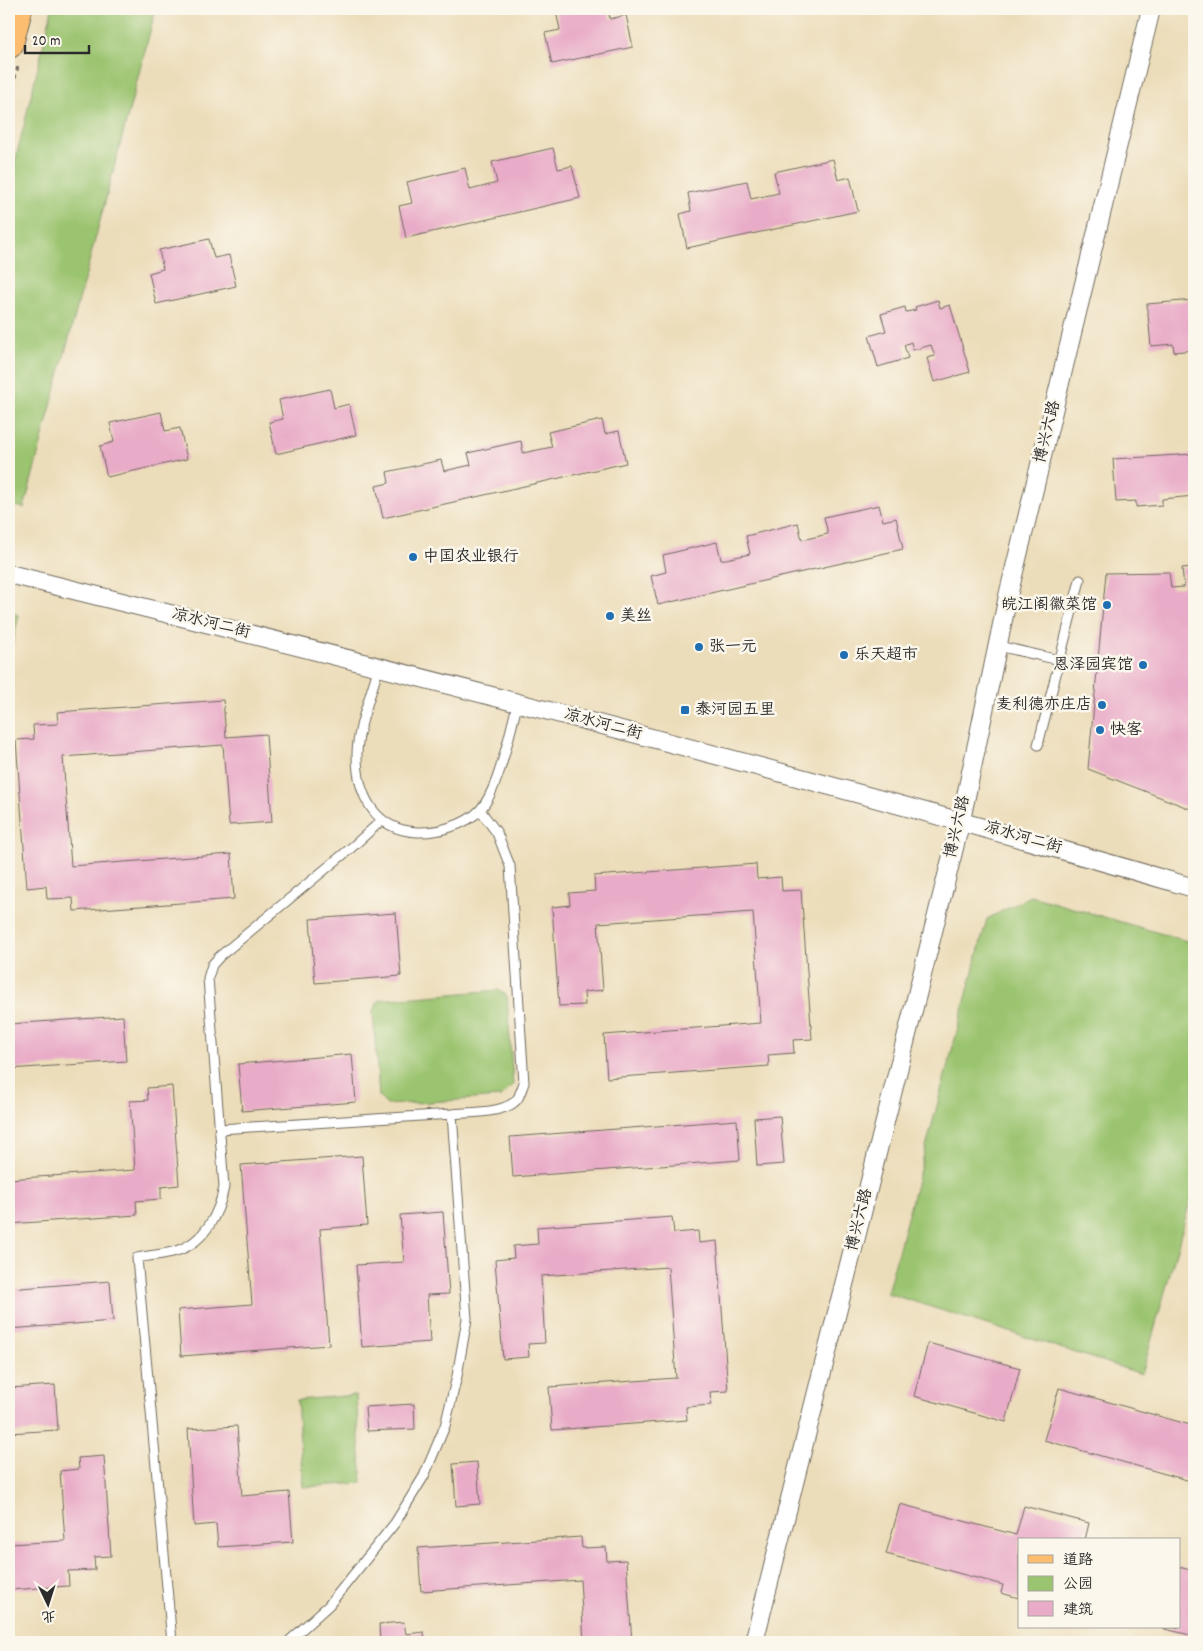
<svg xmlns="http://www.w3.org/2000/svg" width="1203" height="1651" font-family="Dekko,'LXGW WenKai TC',sans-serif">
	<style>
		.green { fill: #9bc470; stroke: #63784e }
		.building { fill: #e9acc8 }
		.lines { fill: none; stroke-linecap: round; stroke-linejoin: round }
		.lane-casing { stroke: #6f695d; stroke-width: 11 }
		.street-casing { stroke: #6f695d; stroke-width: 20 }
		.primary-casing { stroke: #6f695d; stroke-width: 30 }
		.path { stroke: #6f695d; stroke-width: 3; stroke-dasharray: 4 4; stroke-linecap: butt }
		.lane { stroke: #fff; stroke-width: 9 }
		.street { stroke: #fff; stroke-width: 18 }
		.primary { stroke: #fcbd6f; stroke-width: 28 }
		.poi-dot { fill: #1f6fb2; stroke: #fbf7ec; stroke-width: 2 }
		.labels { text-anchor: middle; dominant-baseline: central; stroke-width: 5; stroke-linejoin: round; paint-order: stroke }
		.street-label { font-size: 16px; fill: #2b2b2b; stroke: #fbf7ec }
		.poi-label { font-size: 16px; fill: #2b2b2b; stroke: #fbf7ec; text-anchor: start }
	</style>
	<rect width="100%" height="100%" fill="#fbf7ec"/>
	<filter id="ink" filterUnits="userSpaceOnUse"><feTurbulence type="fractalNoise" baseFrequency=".02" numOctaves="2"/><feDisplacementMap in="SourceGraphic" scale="10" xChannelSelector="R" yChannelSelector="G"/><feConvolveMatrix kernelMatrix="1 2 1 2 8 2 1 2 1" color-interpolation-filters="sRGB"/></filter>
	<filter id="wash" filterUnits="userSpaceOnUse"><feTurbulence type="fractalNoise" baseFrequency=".0096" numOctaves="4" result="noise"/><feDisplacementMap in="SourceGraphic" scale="20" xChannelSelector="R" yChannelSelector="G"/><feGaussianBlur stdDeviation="1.12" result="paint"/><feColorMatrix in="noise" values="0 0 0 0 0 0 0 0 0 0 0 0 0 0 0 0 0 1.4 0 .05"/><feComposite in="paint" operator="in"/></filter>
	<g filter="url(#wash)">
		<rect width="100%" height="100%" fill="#ecddba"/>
		<!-- green -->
		<path class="green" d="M52,9h104l-132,499 -15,-4v-317z
			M9,612l10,3 -10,43z
			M1031,896l163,47v244l-52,187 -255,-81 100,-374z
			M499,990l8,6 6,89 -12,12 -114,8 -8,-8 -6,-86 6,-11z
			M356,1395l6,88 -59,4 -6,-87z"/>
		<g id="blocks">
			<!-- building -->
			<path class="building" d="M566,9h42l2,10 16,-4 7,32 -81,17 -7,-31 15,-3 -4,-19z
				M553,148l5,21 14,-3 8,32 -174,40 -7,-32 13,-3 -5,-21 58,-14 5,22 27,-7 -5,-21z
				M833,159l5,21 12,-3 8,34 -171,37 -7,-34 11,-3 -3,-18 59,-12 4,18 28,-6 -5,-21z
				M209,239l5,19 15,-3 7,31 -80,18 -7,-31 14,-4 -4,-19z
				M938,300l2,8 10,-3 20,67 -36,10 -7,-24 8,-2 -4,-11 -18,5 -2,-8 -7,3 4,13 -30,9 -9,-31 17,-5 -5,-17 24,-7 1,5 10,-2 -1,-3z
				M1194,300v50l-20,2 -1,-8 -22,2 -4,-42z
				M330,389l4,19 15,-4 7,31 -80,19 -7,-32 14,-3 -4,-19z
				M161,412l4,19 15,-3 7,31 -80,18 -7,-31 14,-4 -4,-19z
				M602,420l3,14 14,-3 7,32 -243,55 -7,-32 13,-3 -2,-11 54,-12 3,11 27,-6 -3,-12 53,-12 2,12 29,-6 -4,-15z
				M1194,454v42l-32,3v6l-26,2v-6l-20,1 -3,-43z
				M879,505l4,16 13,-3 7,31 -245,56 -7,-29 15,-4 -3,-17 54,-13 4,18 29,-6 -4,-18 52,-13 4,17 26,-6 -4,-17z
				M1194,567v223h-4l3,20 -105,-41 18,-196 63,-1 2,16 13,-1 -2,-19z
				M223,700l3,37 40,-3 6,88 -43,3 -6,-80 -160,12 8,109 160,-12 3,45 -160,12 -1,-13 -26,1 -1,-13 -19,2 -11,-148 18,-1 -1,-14 25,-1 -1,-12z
				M756,864l1,15 24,-2 1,14 19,-1 11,149 -19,1 1,13 -26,2 1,11 -162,12 -3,-43 157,-12 -8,-111 -155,11 5,67 -19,2 1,13 -26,1 -7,-99 18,-2 -1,-12 26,-2 -1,-15z
				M396,913l5,63 -86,7 -5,-64z
				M123,1016l3,45 -117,8v-45z
				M352,1054l4,48 -114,9 -4,-47z
				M172,1086l7,99 -18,2v12l-25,2 1,14 -128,9v-45l126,-9 -5,-69 18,-1 -1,-12z
				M780,1116l4,48 -27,2 -3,-48z
				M737,1120l3,40 -227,17 -3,-40z
				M362,1156l5,69 -47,4 9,116 -148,11 -3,-46 74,-6 -11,-139z
				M443,1212l6,82 -22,1 3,47 -68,5 -6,-82 48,-3 -4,-47z
				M672,1217l2,16 24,-2 1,12 18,-2 11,150 -18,1 1,13 -25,2 1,13 -135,10 -3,-43 127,-9 -8,-111 -127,9 4,67 -17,1 1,13 -26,2 -8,-99 19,-2 -1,-12 25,-2 -1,-17z
				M110,1281l3,40 -104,8v-40z
				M928,1343l92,25 -14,54 -92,-26z
				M55,1385l3,45 -49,3v-45z
				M1059,1388l135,38v56l-150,-42z
				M414,1404l1,25 -48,2 -2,-24z
				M237,1426l5,70 47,-4 4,50 -75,5 -2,-23 -22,2 -6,-97z
				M104,1456l7,100 -17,1 1,13 -27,1 1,15 -60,4v-46l56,-3 -5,-70 19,-2 -1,-11z
				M477,1462l3,42 -24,2 -3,-42z
				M900,1504l116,31 8,-29 65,17 -4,17h-66v58l-18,-5 2,-8 -117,-31z
				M581,1537l1,11 24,-1 1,14 19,-1 6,82h-48l-4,-62 -159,11 -3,-43z
				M1179,1567l15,4v65l-33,-8 18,-1z
				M404,1622l2,12 18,-2 1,10h-45l-1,-18z"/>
		</g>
	</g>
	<g filter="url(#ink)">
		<use href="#blocks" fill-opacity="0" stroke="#6f695d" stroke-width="1"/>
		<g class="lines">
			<!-- lane casing -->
			<g class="lane-casing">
				<path id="lane" d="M998,646l61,14
					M379,666c-7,26 -22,62 -22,89 0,39 17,75 60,77 20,1 49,-7 63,-22 19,-20 30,-80 38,-108
					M1038,745l42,-165
					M220,1129l232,-15
					M172,1642l-35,-384c13,-3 27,-3 39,-7 28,-8 43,-37 48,-64l-16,-209 4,-13 8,-9 131,-108 30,-27
					M288,1642l41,-37 66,-82 29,-47 21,-50 12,-50 10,-57 -15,-205c17,-2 56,0 66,-16 2,-4 4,-10 6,-15l-14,-217 -13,-33 -17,-23"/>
			</g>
			<!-- street casing -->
			<g class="street-casing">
				<path id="street" d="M9,574c397,98 793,200 1185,314
					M754,1642l207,-822 47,-224 143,-587"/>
			</g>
			<!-- primary casing -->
			<g class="primary-casing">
				<path id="primary" d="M9,44l9,-35"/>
			</g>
			<!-- path -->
			<path class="path" d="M9,102l9,-36"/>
			<!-- lane -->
			<use href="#lane" class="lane"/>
			<!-- street -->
			<use href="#street" class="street"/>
			<!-- primary -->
			<use href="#primary" class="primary"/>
		</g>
	</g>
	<!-- markers -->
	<g class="poi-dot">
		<circle cx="413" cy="557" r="5"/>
		<circle cx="1107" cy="605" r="5"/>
		<circle cx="610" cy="616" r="5"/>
		<circle cx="699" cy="647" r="5"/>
		<circle cx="844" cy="655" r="5"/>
		<circle cx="1143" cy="665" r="5"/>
		<circle cx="1102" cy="705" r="5"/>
		<rect x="680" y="705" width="10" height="10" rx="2.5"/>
		<circle cx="1100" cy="730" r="5"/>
	</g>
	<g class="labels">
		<!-- street labels -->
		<g class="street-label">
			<text transform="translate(1048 432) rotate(-76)">博兴六路</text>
			<text transform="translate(211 624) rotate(14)">凉水河二街</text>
			<text transform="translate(603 725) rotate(15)">凉水河二街</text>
			<text transform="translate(958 827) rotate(-77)">博兴六路</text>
			<text transform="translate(1023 838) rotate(16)">凉水河二街</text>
			<text transform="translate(860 1220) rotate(-76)">博兴六路</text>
		</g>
		<!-- poi labels -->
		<g class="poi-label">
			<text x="423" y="557">中国农业银行</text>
			<text x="1097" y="605" text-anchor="end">皖江阁徽菜馆</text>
			<text x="620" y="616">美丝</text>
			<text x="709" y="647">张一元</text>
			<text x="854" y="655">乐天超市</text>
			<text x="1133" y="665" text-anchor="end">恩泽园宾馆</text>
			<text x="1092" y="705" text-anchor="end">麦利德亦庄店</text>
			<text x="695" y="710">泰河园五里</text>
			<text x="1110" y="730">快客</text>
		</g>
	</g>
	<!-- margin -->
	<rect width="1203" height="1651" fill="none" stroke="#fbf7ec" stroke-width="30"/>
	<!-- legend -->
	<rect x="1018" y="1538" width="162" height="90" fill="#fbf7ec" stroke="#a8a59f"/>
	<rect x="1028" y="1555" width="25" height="8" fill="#fcbd6f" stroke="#a8a59f"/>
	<text x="1063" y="1564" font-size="15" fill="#2b2b2b">道路</text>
	<rect x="1028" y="1576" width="25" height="15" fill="#9bc470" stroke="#a8a59f"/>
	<text x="1063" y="1588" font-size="15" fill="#2b2b2b">公园</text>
	<rect x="1028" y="1601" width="25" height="15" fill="#e9acc8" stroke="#a8a59f"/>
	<text x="1063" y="1614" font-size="15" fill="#2b2b2b">建筑</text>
	<!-- north arrow -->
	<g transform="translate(48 1604) rotate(176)" stroke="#fbf7ec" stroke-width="4" paint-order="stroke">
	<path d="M0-4L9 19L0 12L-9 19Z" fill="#2b2b2b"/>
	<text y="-8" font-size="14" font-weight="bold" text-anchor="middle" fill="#2b2b2b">北</text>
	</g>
	<!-- scale -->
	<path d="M25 45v8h64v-8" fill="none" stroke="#2b2b2b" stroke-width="2.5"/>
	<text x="32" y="45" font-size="15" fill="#2b2b2b" stroke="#fbf7ec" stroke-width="4" paint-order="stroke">20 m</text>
</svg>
